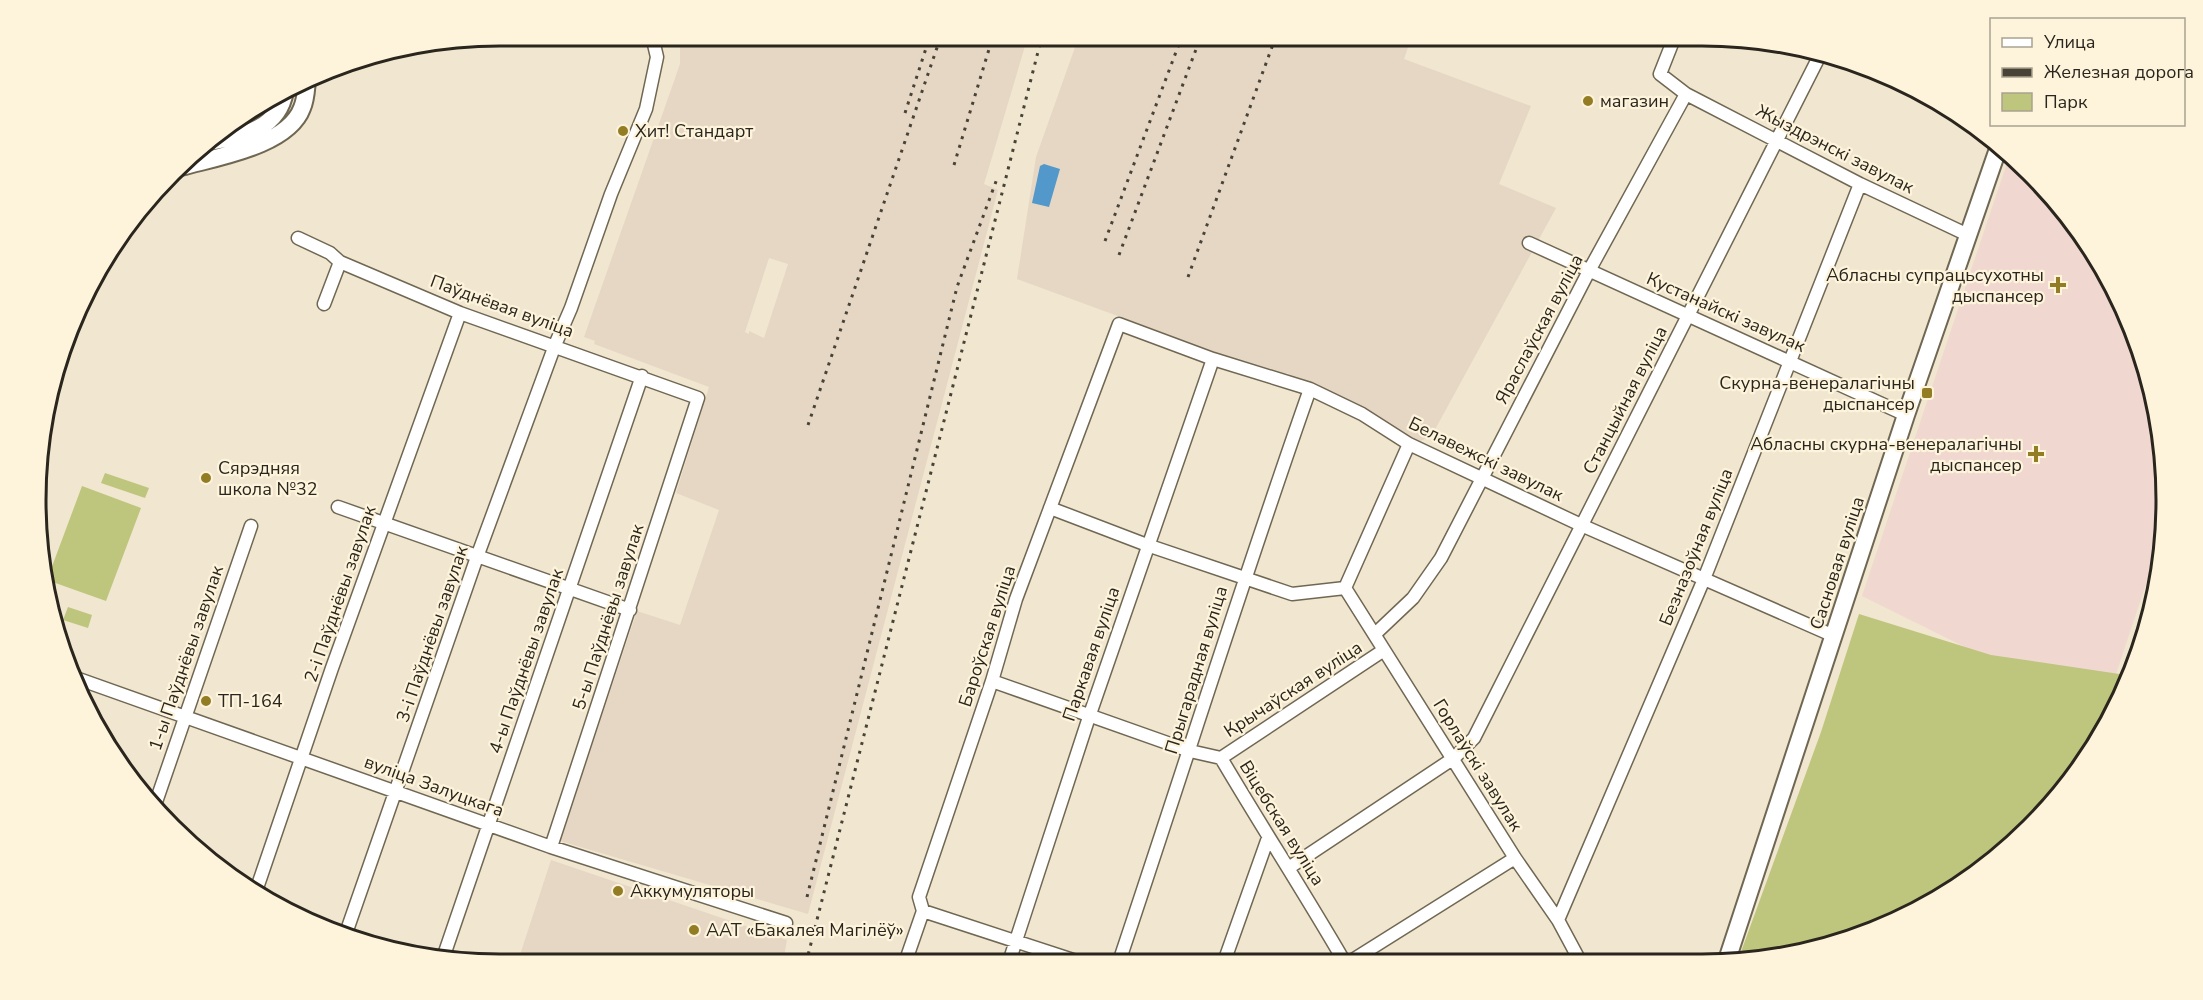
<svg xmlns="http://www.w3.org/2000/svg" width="2203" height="1000" font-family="'Nunito Sans',sans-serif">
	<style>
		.industrial { fill: #e6d7c5; fill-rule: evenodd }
		.medical { fill: #f0d7cf }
		.green { fill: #bec57d }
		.water { fill: #5298ca }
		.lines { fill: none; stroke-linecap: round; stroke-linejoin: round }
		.minor-casing { stroke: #706753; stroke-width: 15 }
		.major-casing { stroke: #706753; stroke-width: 20 }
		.minor { stroke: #fff; stroke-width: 12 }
		.major { stroke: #fff; stroke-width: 16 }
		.rail { stroke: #484337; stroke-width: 3; stroke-dasharray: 3 6; stroke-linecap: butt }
		.poi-dot { fill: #937d24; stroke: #fef4dc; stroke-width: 2 }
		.labels { text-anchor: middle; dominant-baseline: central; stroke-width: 4.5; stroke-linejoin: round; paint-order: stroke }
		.poi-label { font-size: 18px; fill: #2a261d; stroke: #fef4dc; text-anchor: start }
		.street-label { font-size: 18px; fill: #2a261d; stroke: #fef4dc }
		.rim { fill: none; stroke: #2a261d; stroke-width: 3 }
	</style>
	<rect width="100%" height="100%" fill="#f1e6cf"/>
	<!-- industrial -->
	<path class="industrial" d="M680,36h348l-44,148 14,6 -190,724 -248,-73 77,-230 43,14 39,-115 -43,-17 33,-106 -115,-43 1,-3 -11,-4 96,-273zM769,258l19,6 -24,74 -15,-7v3l-4,-2z
		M1079,36h333l-8,23 127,47 -32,78 57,24 -124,227 -13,7 -118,-54 -13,-15 -10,2 -261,-96 19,-122z
		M551,860l236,80 -4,23 -266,1z"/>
	<!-- medical -->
	<path class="medical" d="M2010,154l21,18 58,70 43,80 26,87 9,91 -3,30 -58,174 -40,-7 -204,-101z"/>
	<!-- green -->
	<path class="green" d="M277,94c-13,35 -34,34 -66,45z
		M105,473l44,15 -4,10 -44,-15z
		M82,486l59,22 -35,93 -59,-21z
		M68,607l24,8 -4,13 -25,-8z
		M1859,614l132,41 135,20 13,-21 -7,23 -61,105 -85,86 -105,61 -117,31h-26l83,-228z"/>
	<!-- water -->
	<path class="water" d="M1044,164l16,5 -11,38 -17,-4 8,-37z"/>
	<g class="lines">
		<!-- minor casing -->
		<g class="minor-casing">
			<path id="minor" d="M1686,94l174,90 108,51
				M298,238l32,15 10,9 120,51 238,85 -147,449
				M1529,243l377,172
				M324,304l16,-42
				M338,507l292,103
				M1050,508l97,37 145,49 53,-6
				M1345,588l170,270 43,62 22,41
				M1345,588l64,-144
				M1375,634l38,-36 28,-40 149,-289 96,-175 -26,-20 15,-38
				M73,677l478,170 235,76
				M992,681l198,70 31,7c40,68 83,134 123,203
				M1221,758l163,-108
				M156,802l95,-276
				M1290,867l164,-109 20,-20 347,-685
				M257,888l75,-220 128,-355
				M923,911l156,51
				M1558,920l146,-341 156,-395
				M345,936l132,-379 78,-212 16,-37 40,-114 35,-85 11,-52 -5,-21
				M443,958l199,-582
				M1351,961l164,-103
				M1009,962l80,-245 124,-358
				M1119,962c64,-191 124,-383 191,-573
				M1224,962l44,-124
				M905,963l18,-52 -4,-14 73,-216 24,-82 103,-275 94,35 97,30 52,25 47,30 172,81 253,111"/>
		</g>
		<!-- major casing -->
		<g class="major-casing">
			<path id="major" d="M205,143c34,-7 73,-11 80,-52
				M181,167c35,-10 107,-21 121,-59 4,-9 4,-19 5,-28
				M1727,960l179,-545 93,-269"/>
		</g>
		<!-- minor -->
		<use href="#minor" class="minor"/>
		<!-- major -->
		<use href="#major" class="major"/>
		<!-- rail -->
		<path class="rail" d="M905,113l25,-77
			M954,165l39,-129
			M1105,241l77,-205
			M1119,255l82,-219
			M1188,277l88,-241
			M808,425l133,-389
			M807,897l150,-610 41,-111
			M806,963l236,-927"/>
	</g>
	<!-- markers -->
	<g class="poi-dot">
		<circle cx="1588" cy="101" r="6"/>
		<circle cx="623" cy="131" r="6"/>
		<path d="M2055 276h6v6h6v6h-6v6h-6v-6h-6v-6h6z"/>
		<rect x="1921" y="387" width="12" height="12" rx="3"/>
		<path d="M2033 445h6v6h6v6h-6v6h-6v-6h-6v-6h6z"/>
		<circle cx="206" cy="478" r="6"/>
		<circle cx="206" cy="701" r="6"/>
		<circle cx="618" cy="891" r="6"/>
		<circle cx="694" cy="930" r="6"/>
	</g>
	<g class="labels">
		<!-- poi labels -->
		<g class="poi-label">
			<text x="1600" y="101">магазин</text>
			<text x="635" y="131">Хит! Стандарт</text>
			<text x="2044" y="275" text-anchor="end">Абласны супрацьсухотны<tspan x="2044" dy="21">дыспансер</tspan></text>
			<text x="1915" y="383" text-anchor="end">Скурна-венералагічны<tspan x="1915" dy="21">дыспансер</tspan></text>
			<text x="2022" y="444" text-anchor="end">Абласны скурна-венералагічны<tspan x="2022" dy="21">дыспансер</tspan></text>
			<text x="218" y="468">Сярэдняя<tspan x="218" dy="21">школа №32</tspan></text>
			<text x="218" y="701">ТП-164</text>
			<text x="630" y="891">Аккумуляторы</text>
			<text x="706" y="930">ААТ «Бакалея Магілёў»</text>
		</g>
		<!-- street labels -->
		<g class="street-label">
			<text transform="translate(1835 149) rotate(27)">Жыздрэнскі завулак</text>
			<text transform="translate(502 306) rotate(20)">Паўднёвая вуліца</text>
			<text transform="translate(1726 312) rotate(24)">Кустанайскі завулак</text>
			<text transform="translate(1539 329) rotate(-62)">Яраслаўская вуліца</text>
			<text transform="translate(1625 400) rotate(-63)">Станцыйная вуліца</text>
			<text transform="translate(1486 459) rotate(26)">Белавежскі завулак</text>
			<text transform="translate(1696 547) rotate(-68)">Безназоўная вуліца</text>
			<text transform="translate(1837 563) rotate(-72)">Сасновая вуліца</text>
			<text transform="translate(340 594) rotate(-71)">2-і Паўднёвы завулак</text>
			<text transform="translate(608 617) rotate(-72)">5-ы Паўднёвы завулак</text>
			<text transform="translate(432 634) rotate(-71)">3-і Паўднёвы завулак</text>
			<text transform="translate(987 636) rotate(-72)">Бароўская вуліца</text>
			<text transform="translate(1091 654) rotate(-71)">Паркавая вуліца</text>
			<text transform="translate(186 658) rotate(-71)">1-ы Паўднёвы завулак</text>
			<text transform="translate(526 661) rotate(-71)">4-ы Паўднёвы завулак</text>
			<text transform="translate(1196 670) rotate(-73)">Прыгарадная вуліца</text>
			<text transform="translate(1293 689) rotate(-33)">Крычаўская вуліца</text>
			<text transform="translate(1478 765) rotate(58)">Горлаўскі завулак</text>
			<text transform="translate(434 786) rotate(20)">вуліца Залуцкага</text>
			<text transform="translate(1282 823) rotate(58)">Віцебская вуліца</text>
		</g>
	</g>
	<!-- crop -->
	<path d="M0 0H2203V1000H0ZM500 46H1702A454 454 0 0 1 2156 500V500A454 454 0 0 1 1702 954H500A454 454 0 0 1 46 500V500A454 454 0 0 1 500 46Z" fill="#fef4dc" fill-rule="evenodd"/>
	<path class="rim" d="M500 46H1702A454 454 0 0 1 2156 500V500A454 454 0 0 1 1702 954H500A454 454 0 0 1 46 500V500A454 454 0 0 1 500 46Z"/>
	<!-- legend -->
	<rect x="1990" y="18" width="195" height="108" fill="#fef4dc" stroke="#a9a290" stroke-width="1.5"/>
	<rect x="2002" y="38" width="30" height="9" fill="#ffffff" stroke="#a9a290" stroke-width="1.5"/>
	<text x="2044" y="48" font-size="18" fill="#2a261d">Улица</text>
	<rect x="2002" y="68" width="30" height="9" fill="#484337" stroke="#a9a290" stroke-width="1.5"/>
	<text x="2044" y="78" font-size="18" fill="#2a261d">Железная дорога</text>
	<rect x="2002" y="93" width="30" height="18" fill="#bec57d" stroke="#a9a290" stroke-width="1.5"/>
	<text x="2044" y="108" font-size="18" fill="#2a261d">Парк</text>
</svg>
